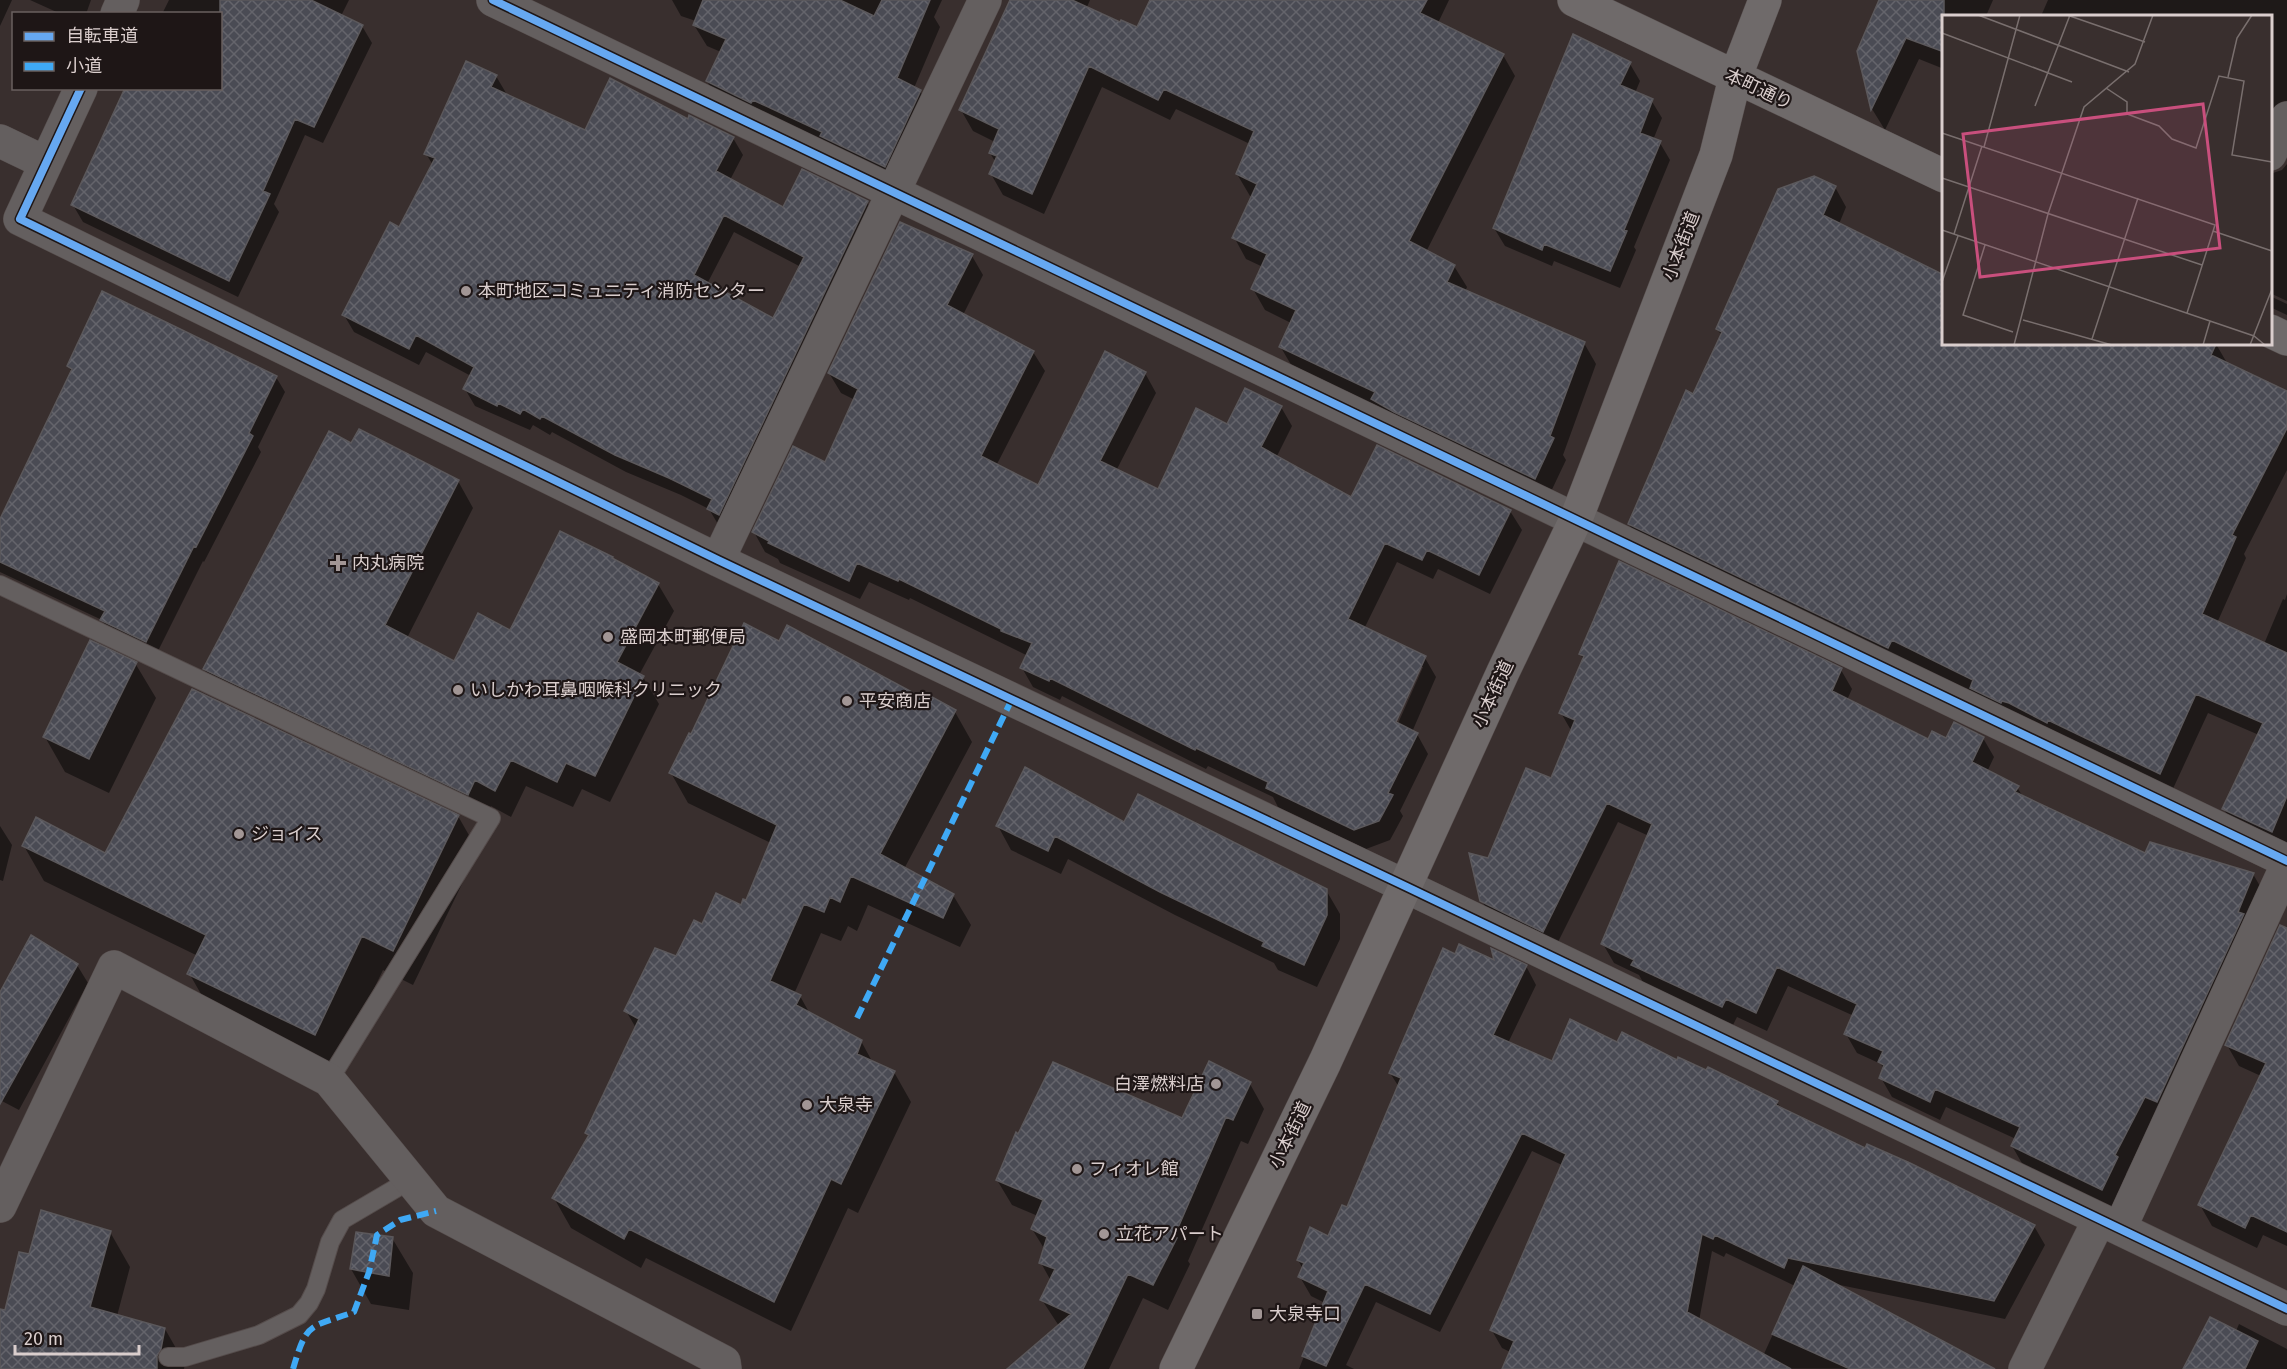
<svg xmlns="http://www.w3.org/2000/svg" width="2287" height="1369" font-family="'Fira Sans','Noto Sans JP',sans-serif">
	<style>
		.shadow { fill: #0007; fill-rule: evenodd }
		.building { fill: url(#building-cross-hatch); stroke: #5b585b; stroke-width: 1.5; fill-rule: evenodd }
		.lines { fill: none; stroke-linecap: round; stroke-linejoin: round }
		.lane-casing { stroke: #554c4b; stroke-width: 20 }
		.street-casing { stroke: #554c4b; stroke-width: 34 }
		.secondary-casing { stroke: #554c4b; stroke-width: 34 }
		.lane { stroke: #645f5f; stroke-width: 18 }
		.street { stroke: #645f5f; stroke-width: 33 }
		.secondary { stroke: #6f6a6a; stroke-width: 33 }
		.quiet { stroke: #3fa9f5; stroke-width: 6; stroke-dasharray: 12 6; stroke-linecap: butt }
		.cycleway-casing { stroke: #1e1616; stroke-width: 11 }
		.cycleway { stroke: #66a8f1; stroke-width: 8 }
		.poi-dot { fill: #a29695; stroke: #1e1616; stroke-width: 2 }
		.labels { text-anchor: middle; dominant-baseline: central; stroke-width: 4.5; stroke-linejoin: round; paint-order: stroke }
		.street-label { font-size: 18px; fill: #dacecd; stroke: #1e1616 }
		.poi-label { font-size: 18px; fill: #dacecd; stroke: #1e1616; text-anchor: start }
		.inset-road { fill: none; stroke: #796f6e; stroke-width: 1.5 }
		.view { fill: #c94f7d; fill-opacity: 0.15; stroke: #c94f7d; stroke-width: 3 }
		.inset-edge { fill: none; stroke: #dacecd; stroke-width: 3 }
	</style>
	<defs>
		<pattern id="building-cross-hatch" width="8" height="8" patternUnits="userSpaceOnUse" patternTransform="scale(1.5)"><rect width="8" height="8" fill="#4a4b54"/><path d="M0 0l8 8M0 8l8-8" fill="none" stroke="#64646b"/></pattern>
	</defs>
	<rect width="100%" height="100%" fill="#392f2e"/>
	<!-- shadow -->
	<path class="shadow" d="M0,0h12l-12,26z
		M30,0h61l-5,14h-25z
		M169,0h180l-8,16 21,10 10,17 -49,100 -18,-8 -31,69 5,8 -41,85 -155,-75 -10,-17 147,-117v-74h-58z
		M672,0h270l-8,17 6,10 -26,61 6,3 13,22 -36,75 -177,-85 -13,-22 14,-29 -14,-6 -13,-21 2,-4 -15,-5z
		M1010,0h80l-3,7 50,22 14,-29h298l-11,23 65,32 12,21 -89,176 28,14 13,21 -2,5 119,51 12,21 -33,91 3,5 -19,40 -254,-132 -13,-22 11,-23 -26,-13 -12,-21 10,-22 -17,-8 -12,-22 19,-40 -3,-1 -13,-22 13,-30 -74,-35 -6,11 -68,-33 -58,127 -41,-19 -12,-21 5,-11 -6,-10 5,-11 -22,-11 -12,-21z
		M1880,0h113l-7,16h-42v53l-25,-10 -34,71 -13,-21 -14,-58z
		M2048,0h239v122l-17,28v-134h-229z
		M1630,64l10,17 -5,12 16,7 11,18 -9,22 7,3 10,17 -36,87 2,3 -16,38 -66,-27 -2,5 -47,-20 -11,-18z
		M496,76l10,17 -2,2 82,37 102,-11 45,17 10,17 -13,25 53,29 84,-7 10,17 -158,307 -10,-17 -28,-14 -55,-23 -74,-40 -2,3 -17,-10 -3,5 -55,-24 -10,-17 6,-13 -45,-24 -7,13 -65,-33 -10,-17 56,-86 33,-64 -7,-11zM734,232l67,35 -27,53 -67,-36z
		M2287,164v137l-17,-8v-119l12,-4z
		M1835,187l11,20 -7,17 105,120h272l11,19 60,30v77l-43,84 2,4 -29,65 47,21 19,-45 2,1 2,-6v249l-52,-14 -11,-20 35,-74 -51,-22 -37,80 -530,-249 -12,-20 65,-128 28,-60 -5,-7z
		M972,256l11,19 -20,40 70,37 12,19 -49,95 43,22 106,-115 11,20 -40,78 42,20 70,-65 53,-19 11,19 -16,32 76,41 158,12 12,19 -32,64 -52,-25 -5,10 -36,-17 -33,67 61,29 11,19 -24,55 5,2 11,20 -28,57 3,5 -13,24 -24,9 -88,-42 -5,-10 -65,-31 -2,3 -144,-73 -2,4 -27,-13 -11,-19 6,-12 -118,-58 -1,2 -40,-18 -9,17 -80,-36 -2,-4 -13,-7 -11,-20 72,-68 29,-64 -14,-7 -12,-20zM1420,667h3l-28,63 -3,-1z
		M2270,296l17,8v11l-17,-8z
		M68,366l208,11 9,15 -27,55 3,5 -57,110 -1,-1 -48,96 -44,-22 -9,-15 -102,-48v-50l72,-150z
		M352,445l106,36 15,27 -66,130 48,25 56,-31 103,-71 44,23 16,27 -35,64 4,2 16,27 -49,98 -28,-13 -9,18 -47,-21 -15,31 -20,-11 -7,15 -264,-126 -16,-26z
		M780,643l144,57 2,-5 29,17 17,30 -68,127 49,26 18,30 -11,22 -92,-42 -11,26 -9,-5 -7,15 -20,-8 -27,61 6,2 10,18 51,27 12,22 21,9 17,30 -53,111 -10,-5 -57,123 -145,-73 -5,10 -70,-40 -17,-30 35,-61 -2,-4 49,-105 -10,-17 51,-53 26,-32 39,-19 5,-5 24,-59 -83,-40 -17,-30 21,-37z
		M1580,654l261,16 11,19 -5,11 82,41 54,-3 11,19 -7,15 30,15 6,10 122,58 108,19 11,19 -138,281 2,3 -15,31 -90,-43 -11,-19 4,-7 -70,-32 -6,13 -48,-23 -11,-19 3,-8 -3,-6 -24,-11 -11,-19 8,-18 -66,-30 -21,45 -30,-14 -4,8 -89,-41 -5,-9 -25,-12 -11,-19 46,-108 -31,-14 -64,128 -61,-30 -11,-19 7,-41 63,-80 20,-48 -11,-19 23,-53z
		M135,663l21,35 -47,95 -44,-21 -20,-35z
		M458,816l20,35 -65,134 -30,-15 -48,99 -126,-61 -20,-35 9,-17 -154,-75 -20,-35 81,9z
		M1125,824l201,66 14,24v25l-23,48 -39,-17 -4,-7 -99,-48 -107,-56 -7,15 -50,-24 -13,-24z
		M0,826l12,19 -9,36 -3,-1z
		M2287,929v317l-24,-11 -6,13 -45,-22 -12,-21 61,-129 -22,-10 -12,-21z
		M1456,956l70,10 10,19 -28,58 45,20 65,-19 59,18 100,40 5,8 84,40 168,76 11,19 -40,74 -170,-35 156,85 -448,-1 -41,-20 -11,-19 71,-164 -30,-14 -92,181 -64,-30 -30,63 8,4h-55l26,-66 -14,-7 -11,-19 3,-8 -5,-9 30,-22 20,-29 51,-122 -9,-14zM1712,1251l12,6 2,-4 69,33 -32,70 -64,-35z
		M77,965l11,18 -69,127 -19,-10v-105z
		M1250,1084l14,25 -16,35 -7,-3 -53,120 2,3 -22,46 -25,-12 -34,71h-100l50,-43 -17,-26 9,-19 -10,-18 4,-13 -13,-21 6,-13 -26,-11 -15,-25 185,-60z
		M110,1232l20,35 -13,49 48,13 20,35 -1,5h-184v-59l6,2 24,-57z
		M392,1238l21,35 -4,37 -38,-6 -20,-35z
		M2239,1324l48,25v20h-103l52,-38z"/>
	<!-- building -->
	<path class="building" d="M220,0h91l52,25 -49,102 -19,-8 -32,72 7,3 -41,87 -158,-76 54,-117h95z
		M703,0h137l34,16 8,-16h48l-33,78 24,12 -36,77 -65,-31 2,-4 -69,-32 -2,3 -45,-22 20,-42 -33,-14z
		M1010,0h62l48,22 1,-2 16,7 13,-27h277l-7,13 84,41 -95,187 46,24 -8,17 138,60 -35,94 4,2 -19,41 -141,-67 -23,-13 4,-7 -96,-45 17,-37 -45,-21 16,-35 -35,-16 25,-54 -21,-10 18,-43 -90,-42 -6,11 -69,-34 -57,128 -43,-20 8,-18 -8,-3 10,-24 -40,-19z
		M1879,0h65v52l-38,-14 -35,72 -14,-59z
		M1573,34l58,28 -11,23 33,14 -13,34 21,8 -37,89 3,1 -17,40 -66,-27 -2,6 -49,-22z
		M466,61l31,14 -6,12 94,43 25,-52 78,41 1,-4 45,22 -18,34 67,36 19,-38 66,32 -149,314 -12,-6 5,-10 -43,-21 -54,-23 -73,-39 -2,3 -17,-10 -3,5 -22,-11 -1,3 -34,-17 11,-22 -58,-32 -7,14 -67,-34 48,-93 9,5 36,-69 -11,-4zM724,215l80,42 -31,61 -79,-43z
		M1814,176l22,10 -13,29 121,60v69h272l-5,11 76,36v37l-55,107 4,2 -34,77 85,39v143l-15,36 -50,-23 41,-86 -67,-29 -36,80 -112,-54 -1,3 -38,-20 -7,-2 -1,2 -31,-15 3,-8 -81,-40 -4,8 -260,-124 58,-134 7,4 29,-62 -6,-3 62,-140z
		M900,222l73,32 -26,51 87,46 -53,105 57,29 67,-134 41,21 -46,89 58,28 38,-81 31,16 18,-36 37,18 -21,41 90,50 26,-52 134,65 -32,65 -52,-25 -5,10 -37,-17 -37,76 78,37 -30,66 22,11 -30,60 5,2 -14,26 -25,9 -88,-42 2,-6 -72,-34 -1,2 -145,-72 -1,3 -29,-13 12,-25 -31,-12v-2l-102,-50 -1,2 -41,-18 -8,18 -81,-38 1,-2 -17,-9 41,-86 32,16 33,-73 -30,-16z
		M102,291l175,85 -28,57 4,3 -57,111 -2,-1 -48,96 -46,-22 5,-9 -105,-49v-43l72,-150 -5,-3z
		M359,429l100,51 -74,145 69,36 24,-48 32,17 50,-99 53,26 -1,1 47,25 -42,79 27,14 -49,100 -29,-13 -9,19 -46,-22 -16,31 -20,-11 -7,15 -265,-126 126,-238 22,12z
		M1619,561l223,107 -10,23 96,48 4,-8 14,7 8,-16 30,15 -12,25 47,24 -4,6 130,61 5,-11 104,31 -16,39 6,2 -87,188 -12,-5 -30,58 3,2 -16,33 -91,-44 9,-19 -85,-38 -5,13 -51,-24 5,-13 -6,-3 5,-11 -39,-17 13,-30 -80,-37 -21,46 -30,-14 -4,8 -91,-42 3,-5 -33,-16 51,-120 -45,-21 -64,129 -63,-31 -11,-48 19,5 38,-90 25,10 24,-58 -16,-7 25,-57 -5,-2z
		M744,623l35,18 8,-16 136,73 2,-5 31,17 -76,144 74,40 -11,24 -92,-42 -11,26 -10,-5 -6,15 -20,-8 -34,77 31,14 -5,10 66,35 -5,14 38,17 -54,113 -10,-5 -57,123 -145,-73 -5,10 -72,-41 37,-63 -4,-2 54,-114 -15,-8 31,-63 21,8 18,-36 8,4 14,-31 25,12 2,-6 3,1 31,-75 -108,-52 20,-40 2,1z
		M90,640l47,22 -48,97 -46,-22z
		M192,689l267,126 -66,136 -31,-15 -47,99 -128,-61 19,-39 -184,-89 14,-29 69,36z
		M1025,767l99,55 14,-28 189,95v26l-23,50 -42,-19 2,-4 -104,-50 -105,-56 -7,15 -52,-25z
		M2280,925l7,3v304l-36,-17 -6,13 -47,-23 68,-142 -41,-18z
		M31,935l47,29 -78,140v-112z
		M1459,944l35,16 -3,-12 36,17 -34,70 59,26 18,-42 47,23 5,-10 55,28 1,-3 28,13 2,-3 70,34 -2,4 89,43 2,-4 43,19 125,62 -41,76 -206,-43 -4,10 -69,-33 -2,4 -11,-5 -15,78 104,57h-289l12,-28 -24,-11 76,-176 -44,-21 -92,181 -65,-30 -39,82 -24,-10 26,-65 -30,-14 6,-14 -7,-3 13,-33 18,9 14,-31 5,2 54,-129 -12,-5 54,-125 12,6z
		M1209,1061l42,21 -18,38 -7,-3 -52,120 3,1 -24,47 -25,-11 -45,95h-76l64,-55 -31,-14 15,-31 -16,-6 8,-26 -16,-8 12,-29 -47,-20 20,-48 2,2 35,-72 129,56z
		M41,1210l70,21 -21,76 75,21 -4,21 -4,7v13h-157v-60l5,1 14,-58 10,2z
		M356,1232l37,5 -4,39 -39,-7z
		M1803,1266l192,103h-145l-78,-35z
		M2210,1317l48,24 -13,28h-62z"/>
	<g class="lines">
		<!-- lane casing -->
		<g class="lane-casing">
			<path id="lane" d="M0,585l491,233 -162,262
				M168,1357h17l74,-22 40,-20 10,-12 7,-14 14,-47 12,-22 68,-40"/>
		</g>
		<!-- street casing -->
		<g class="street-casing">
			<path id="street" d="M493,0l1794,861
				M117,14l6,-14
				M81,88l-61,131 698,341 689,327 880,422
				M0,141l46,22
				M2270,154l17,-36
				M718,560l267,-560
				M0,1206l114,-239 215,113 107,131 288,151 1,7
				M2120,1228l167,-363
				M2025,1369l74,-149"/>
		</g>
		<!-- secondary casing -->
		<g class="secondary-casing">
			<path id="secondary" d="M1574,0l370,176
				M2270,331l17,8
				M1176,1369l149,-307 178,-390 73,-153 140,-364 19,-77 30,-78"/>
		</g>
		<!-- lane -->
		<use href="#lane" class="lane"/>
		<!-- street -->
		<use href="#street" class="street"/>
		<!-- secondary -->
		<use href="#secondary" class="secondary"/>
		<!-- quiet -->
		<path class="quiet" d="M857,1018l155,-319
			M293,1369c14,-48 16,-41 61,-57l15,-40 8,-37 23,-15 36,-9"/>
		<!-- cycleway casing -->
		<g class="cycleway-casing">
			<path id="cycleway" d="M493,0l1794,861
				M81,88l-61,131 698,341 689,327 880,422"/>
		</g>
		<!-- cycleway -->
		<use href="#cycleway" class="cycleway"/>
	</g>
	<!-- markers -->
	<g class="poi-dot">
		<circle cx="466" cy="291" r="6"/>
		<path d="M335 554h6v6h6v6h-6v6h-6v-6h-6v-6h6z"/>
		<circle cx="608" cy="637" r="6"/>
		<circle cx="458" cy="690" r="6"/>
		<circle cx="847" cy="701" r="6"/>
		<circle cx="239" cy="834" r="6"/>
		<circle cx="1216" cy="1084" r="6"/>
		<circle cx="807" cy="1105" r="6"/>
		<circle cx="1077" cy="1169" r="6"/>
		<circle cx="1104" cy="1234" r="6"/>
		<rect x="1251" y="1308" width="12" height="12" rx="3"/>
	</g>
	<g class="labels">
		<!-- street labels -->
		<g class="street-label">
			<text transform="translate(1759 89) rotate(25)">本町通り</text>
			<text transform="translate(1681 246) rotate(-69)">小本街道</text>
			<text transform="translate(1493 694) rotate(-65)">小本街道</text>
			<text transform="translate(1290 1135) rotate(-64)">小本街道</text>
		</g>
		<!-- poi labels -->
		<g class="poi-label">
			<text x="478" y="291">本町地区コミュニティ消防センター</text>
			<text x="352" y="563">内丸病院</text>
			<text x="620" y="637">盛岡本町郵便局</text>
			<text x="470" y="690">いしかわ耳鼻咽喉科クリニック</text>
			<text x="859" y="701">平安商店</text>
			<text x="251" y="834">ジョイス</text>
			<text x="1204" y="1084" text-anchor="end">白澤燃料店</text>
			<text x="819" y="1105">大泉寺</text>
			<text x="1089" y="1169">フィオレ館</text>
			<text x="1116" y="1234">立花アパート</text>
			<text x="1269" y="1314">大泉寺口</text>
		</g>
	</g>
	<!-- overview -->
	<g transform="translate(1942 15)">
		<rect width="330" height="330" fill="#392f2e"/>
		<path class="inset-road" d="M36,0l151,57M125,0l78,27M0,18l130,49M286,62l9,-39 15,-23M164,73l21,14v12l32,12 13,13 24,9 23,-72 25,5 -12,74 40,7M93,91l35,-91M0,118l273,92 -28,88M42,132l36,-132M0,163l260,87M0,215l312,106 11,9M271,216l59,20M12,219l28,-88M43,230l-22,70 50,17M0,267l16,-46M81,305l89,25M150,324l46,-141M72,330l34,-131 36,-107 51,-43 18,-49M261,330l7,-24M308,330l22,-56"/>
		<path class="view" d="M261,89l17,144 -240,29 -17,-143z"/>
		<rect width="330" height="330" class="inset-edge"/>
	</g>
	<!-- legend -->
	<rect x="12" y="12" width="210" height="78" fill="#1e1616" stroke="#69605f" stroke-width="1.5"/>
	<rect x="24" y="32" width="30" height="9" fill="#66a8f1" stroke="#69605f" stroke-width="1.5"/>
	<text x="66" y="42" font-size="18" fill="#dacecd">自転車道</text>
	<rect x="24" y="62" width="30" height="9" fill="#3fa9f5" stroke="#69605f" stroke-width="1.5"/>
	<text x="66" y="72" font-size="18" fill="#dacecd">小道</text>
	<!-- scale -->
	<path d="M15 1345v9h124v-9" fill="none" stroke="#dacecd" stroke-width="3"/>
	<text x="24" y="1345" font-size="18" fill="#dacecd" stroke="#1e1616" stroke-width="4.5" paint-order="stroke">20 m</text>
</svg>
